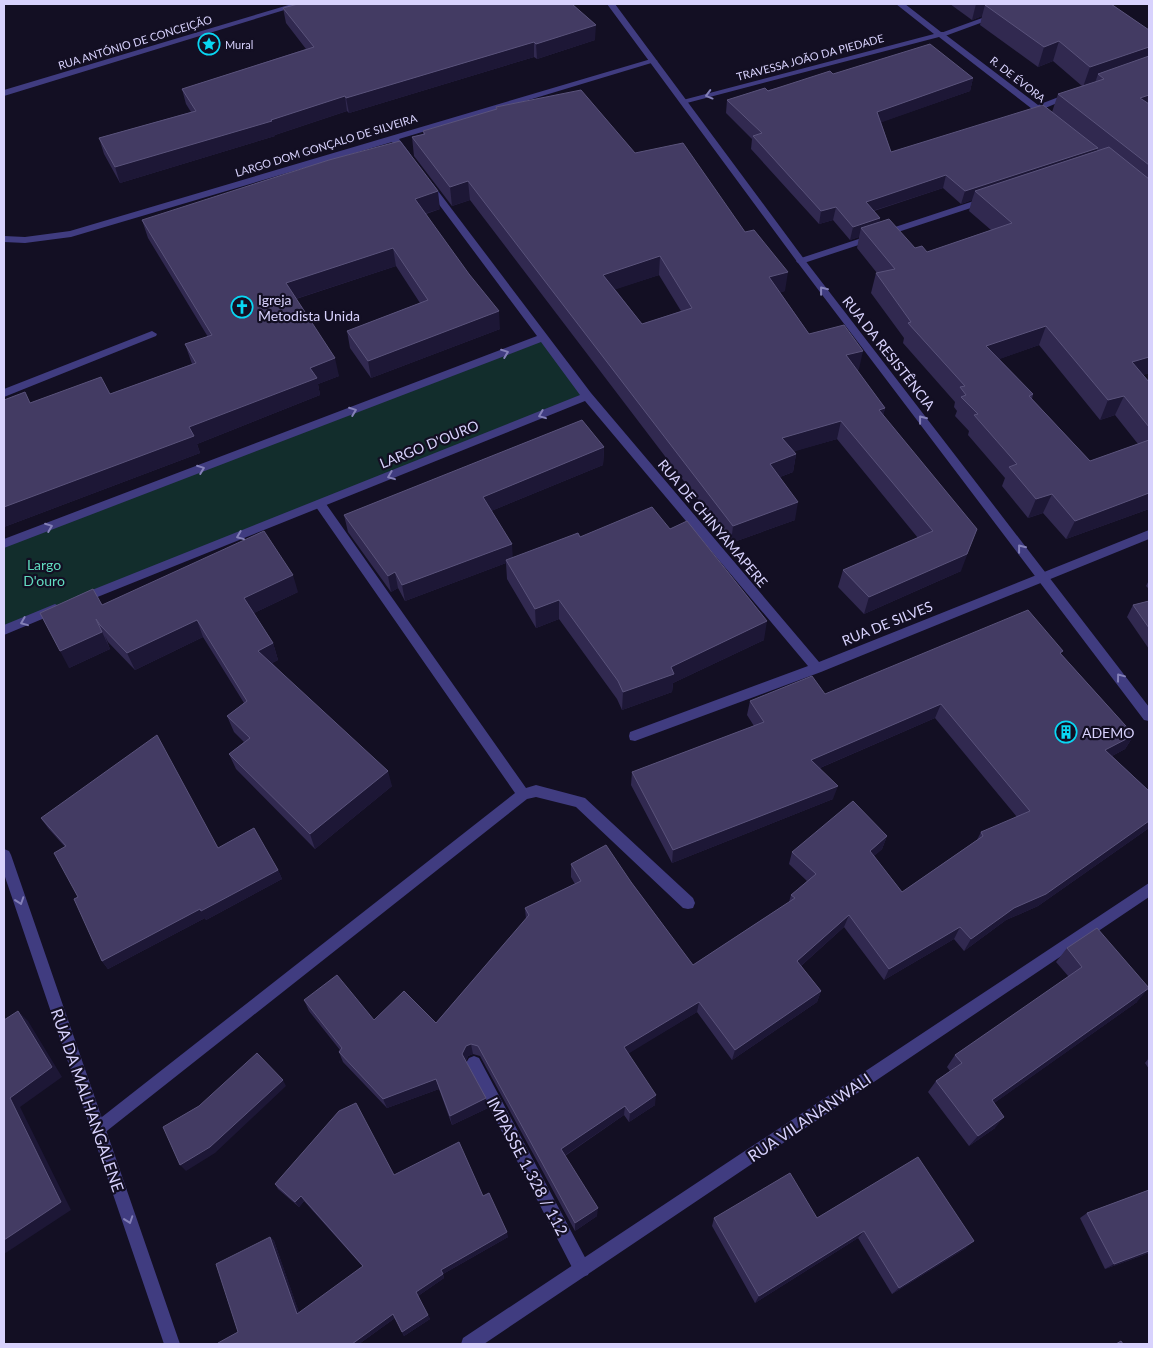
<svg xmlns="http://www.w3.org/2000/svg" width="1153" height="1348" font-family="Lato,sans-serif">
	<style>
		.green { fill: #122d2c }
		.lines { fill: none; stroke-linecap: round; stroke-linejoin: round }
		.service { fill: #403c80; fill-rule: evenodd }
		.minor { fill: #403c80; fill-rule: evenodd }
		.tertiary { fill: #403c80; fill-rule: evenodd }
		.wall { fill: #312950; fill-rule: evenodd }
		.shaded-wall { fill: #1d1736 }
		.building { fill: #433b63; stroke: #5a537b; fill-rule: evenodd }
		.oneway { stroke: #8480b8 }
		.labels { text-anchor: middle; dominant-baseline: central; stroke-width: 4.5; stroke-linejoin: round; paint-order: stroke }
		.far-street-label { font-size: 11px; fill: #d8d2fd; stroke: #130f23 }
		.far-poi-label { font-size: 11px; fill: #d8d2fd; stroke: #130f23; text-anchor: start }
		.poi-label { font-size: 14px; fill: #d8d2fd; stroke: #130f23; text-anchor: start }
		.street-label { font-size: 14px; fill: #d8d2fd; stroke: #130f23 }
		.park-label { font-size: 14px; fill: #61dbbf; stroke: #130f23 }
		.near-street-label { font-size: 16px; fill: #d8d2fd; stroke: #130f23 }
	</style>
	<rect width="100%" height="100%" fill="#130f23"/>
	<!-- green -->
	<path class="green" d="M543,338l44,58 -583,234v-86z"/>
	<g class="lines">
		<!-- service -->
		<path class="service" d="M1021,4h11l-87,32 -7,-2z
			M152,331l5,3 -1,2 -152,61v-8z
			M320,500l4,1 202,287 10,-3 49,13 108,100 2,5 -2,5 -5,1 -5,-1 -107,-101 -40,-10 -9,2 -424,335 -5,3 -5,-3 -3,-5 3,-5 422,-331 -199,-286 -2,-3 2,-3z
			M474,1056l5,2 109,205 2,6 -2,6 -6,2 -6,-2 -107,-207 -3,-5 3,-5z"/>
		<!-- minor -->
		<path class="minor" d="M292,4h12l-300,92v-6z
			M896,4h9l36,28h4l1,3 92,70 31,-12 7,2 -33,14 9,8 -4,3 -3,-1 -106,-82 -256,67 -4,-3 255,-67z
			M651,59l7,2 -259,78 12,16 -2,2h-6l-11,-15 -321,95 -46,6 -21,-1v-6l21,1 45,-6z
			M429,182l3,1 159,210 228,269 330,-132v9l-328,133 -186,69 -5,-1 -1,-4 1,-4 178,-66 -223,-265 -500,201h-8l-2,-3 2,-3 503,-201 -39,-53 -537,206v-9l533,-203 -111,-149 -2,-2z
			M986,197l3,1v4l-185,61h-6l-2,-2 2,-2z
			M55,604l4,2 2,3 -2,3 -55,23v-10z
			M1149,883v14l-665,447h-23l2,-6z"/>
		<!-- tertiary -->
		<path class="tertiary" d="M607,4h8l189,255 345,448v14l-5,-1 -346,-457z
			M4,849l5,2 2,4 169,489h-16l-160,-470z"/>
	</g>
	<!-- wall -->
	<path class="wall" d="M950,4h161l38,26v343l-6,2 6,7v127l-83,30 -23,-26 -15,5 -26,-32 3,-8 -37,-43 1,-4 -14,-15 2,-5 -3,-4 1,-5 -52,-59 1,-5 -33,-45 5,-20h1l-20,-25 2,-11 -9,3 -17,-20 -14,4 -68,-75 1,-10 -26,-26 1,-13 106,-26 140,4 -3,13 -89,31 10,30 161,-40 6,-18 24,-8 -29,-25 -15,6 -58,-42 2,-9 -10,4zM943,188l18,16 11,-4 -3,11 22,19 -64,22 -12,-4 -36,-26 1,-4 -6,-7zM1039,345l61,75 15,-5 23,29 -48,17 -58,-62 1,-5 -34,-35z
		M283,8l312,32 -58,19 -3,-2 -185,56 -2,-2 -72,24v1l-155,47 -16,-29 -5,-16 92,-26 -5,-8 -4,-15 124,-40 -20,-26z
		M496,107l139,46 150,138 -5,1 29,42 50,35 -2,1 28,38 -2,7 78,156 -97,43 -26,-27 5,-17 75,-32 -81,-99 -43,12 2,3 -3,18 -13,5 15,43 -64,23 -261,-343 -18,6 -38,-50 -2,-19 11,-3v-3l73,-21zM659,275l22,36 -39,13 -27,-35z
		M440,209l-14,5 74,115 -129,49 -21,-30 -3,-17 73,-28 -24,-37 -100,33 43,77 -21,8 2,11 -123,49 3,9 -196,74v-127l26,3 80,-9 82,-30 -7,-20 23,-7 -60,-99 -6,-18z
		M604,447l-1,18 -112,46 21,47 68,-21 90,-8 94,111 -91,43 -1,9 -50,18 -5,-11 -58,-80 -23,9 -29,-49 -1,-16 -101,38 -7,-13 -7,4 -43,-60 -4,-17z
		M1149,580v9l-3,-3z
		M298,592l-44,21 19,30 5,17 -6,3 120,123 -77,63 -79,-80 -7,-15 15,-12 -10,-10 -7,-16 17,-13 -41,-66 -68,33 -27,-28 -3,-6 5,13 -41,19 33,-63z
		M1149,601v48l-22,-32 6,-12z
		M1061,654l73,81 -9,14 -13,7 37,35v37l-111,78 -32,14 -42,31 -10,-12 -70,41 -40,-53 -43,39 20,25 -4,11 -85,58 -35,-48 -69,41 27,52 -26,17 -5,-7 -59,41 32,60 -22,15 -95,-175 -7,-2 -5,2 -2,5 22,47 -36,17 -13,-36 -52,19 -44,-46 -4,-10 1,-2 -31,-39 -5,-11 70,20 62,3 90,-104 -1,-11 50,-24 -4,-7v-13l60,18 62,83 96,-63 2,-7 16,-14 -18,-17 3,-12 95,-16 -5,13 -8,7 28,36 75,-52 4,-8 36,-15 -82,-99 -115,50 13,31 -161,64 -41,-78 1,-13 122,-46 -7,-11 3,-14 75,-7z
		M41,818l177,30 60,22 4,9 -76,41 -1,-2 -97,51 -6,-8 -24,-64 -13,-50 -17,-19z
		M1067,948l70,54 -143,101 1,25 -26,18 -41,-54 8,-11 14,-10 -3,-4 8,-12 114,-78 -13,-15z
		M1149,1058v11l-4,-6z
		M394,1175l89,21 25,41 -65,37 1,4 -26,18 12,23 -26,17 -9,-18 -36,26 -121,-12 32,-95 4,4 25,72 64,-46 -59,-66 -5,6 -21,-18 -3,-5z
		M1149,1190v63l-44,16 -25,-51 7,-5z
		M714,1218h103l149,30 -74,46 -34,-56 -103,65 -43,-77z"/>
	<!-- shaded-wall -->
	<path class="shaded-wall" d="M976,4h40l-31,1 -3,11 -10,4z
		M596,25l-1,15 -58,19 -1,-15z
		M1059,41l-6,20 -15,6 6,-20z
		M534,42v15l-185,56 -3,-15z
		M1149,47v15l-51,12 -3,9 -12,4 7,-20z
		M973,78l-3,13 -96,34 3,-13z
		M1149,95v17l-9,-14z
		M345,96l2,15 -72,24v1l-155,47 -5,-16 156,-47z
		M1098,148l-5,12 -118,31 -3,9 -11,4 4,-13z
		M946,175l-3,13 -80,26 3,-12z
		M468,181l2,19 -18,6 -2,-19z
		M438,191l2,18 -23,7 -2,-17z
		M836,207l-3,13 -14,4 2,-13z
		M880,218l-3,13 -16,-3 -2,9 -9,3 3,-13z
		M393,248l3,18 -107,35 -3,-18z
		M660,256l-1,19 -57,19 1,-19z
		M788,272l-3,19 -19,5 3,-19z
		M499,311l1,18 -129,49 -3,-17z
		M1046,326l-7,19 -59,21 6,-20z
		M863,351l-4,18 -17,5 4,-19z
		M1149,357v16l-26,9 9,-20z
		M335,358l4,18 -21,8 2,11 -123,49 3,9 -196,74v-20l185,-80 121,-59z
		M1124,396l-9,19 -15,5 8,-20z
		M885,408l-4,18 -2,-16z
		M841,421l-4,18 -58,17 3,-18z
		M604,447l-1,18 -119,49 -1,-17z
		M796,454l-3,18 -26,10 3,-18z
		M1149,493v16l-83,30 9,-18z
		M1052,494l-9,19 -15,5 8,-19z
		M798,502l-3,18 -64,23 2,-17z
		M977,529l-16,42 -97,43 5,-17z
		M512,544l1,16h-7v3l-101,38 -3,-16z
		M395,572l3,16 -7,4 -3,-16z
		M293,575l5,17 -48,23 -6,-17z
		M559,600v19l-23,9 -1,-19z
		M96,619l14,30 -41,19 -9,-17z
		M197,620l6,17 -68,33 -8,-17z
		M767,621l-3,19 -91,43 -1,9 -50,18 1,-18 48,-25z
		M273,643l5,17 -14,7 -6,-16z
		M941,704l-6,14 -127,55 3,-13z
		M1134,735l-9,14 -28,15 8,-14z
		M388,771l4,15 -77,63 -5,-15z
		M838,786l-5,13 -161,64 1,-13z
		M1149,821v7l-111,78 -32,14 -42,31 7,-12 43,-31z
		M887,836l-5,13 -17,15 5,-13z
		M278,870l4,9 -76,41 -1,-2 -97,51 -6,-8 98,-52z
		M849,915l-5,12 -51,46 4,-12z
		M960,927l-6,12 -70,41 5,-11z
		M1149,988l-12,14 -154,109 9,-11z
		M821,991l-4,11 -85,58 3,-10z
		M699,1002l-2,10 -74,45 1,-10z
		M18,1011l10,10 34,56 -42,30 51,103 -67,44 6,-156z
		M471,1044l2,10 -5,2 -4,8 -2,-10 4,-8z
		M436,1079l3,10 -52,19 -4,-9z
		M283,1080l3,6 -71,67 -29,18 -6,-6z
		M656,1095l-1,10 -26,17 1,-9z
		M486,1098l2,10 -36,17 -2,-9z
		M625,1106l-1,9 -63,43v-9z
		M1004,1117l-9,11 -26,18 9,-10z
		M301,1196l3,5 -5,6 -4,-5z
		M598,1208l-1,8 -22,15v-8z
		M864,1231l-6,7 -103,65 4,-7z
		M507,1232l1,5 -65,37 1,4 -26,18 -2,-4 25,-22z
		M270,1237l4,4 27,77 -4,-4z
		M974,1241l-8,7 -74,46 7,-6z
		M1149,1251v2l-44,16 9,-5z
		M393,1314l2,4 -36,26h-7z
		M428,1315l2,4 -26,17 -2,-4z"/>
	<!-- building -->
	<path class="building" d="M298,4h274l24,21 -60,19 -2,-2 -188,56 -1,-2 -74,24 1,1 -157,46 -16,-29 97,-27 -14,-22 132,-42 -31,-39z
		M990,4h121l38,26v17l-59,20 -31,-26 -15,6 -59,-42z
		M930,44l43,34 -96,34 14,40 152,-47 55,43 -133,43 -19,-16 -80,27 14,16 -27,9 -17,-20 -15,4 -68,-75 9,-3 -35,-33 38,-12 3,3 62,-20 3,3z
		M1149,56v39l-9,3 9,6v61l-91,-71 46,-15 -6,-5z
		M581,90l54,63 48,-10 62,89 9,-2 34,42 -19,5 40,57 35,-9 19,26 -17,4 39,53 -6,2 98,119 -10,25 -98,43 -26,-27 90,-39 -92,-110 -59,17 14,16 -26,10 28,38 -65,24 -265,-345 -18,6 -38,-50 13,-3 -2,-3 74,-22 -1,-2zM660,256l32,52 -50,16 -39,-49z
		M400,141l38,50 -23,8 54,75 30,37 -131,50 -21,-30 81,-31 -35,-52 -107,35 49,75 -25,10 7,10 -128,49 5,9 -190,71v-107l21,-8 5,11 71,-26 9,17 86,-31 -11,-19 27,-9 -70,-115 187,-60z
		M1109,147l40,32v178l-17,5 17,20v45l-25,-31 -16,4 -62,-74 -60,20 47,48 -4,2 61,65 59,-21v53l-74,28 -23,-27 -16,5 -27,-32 8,-3 -43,-49 4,-1 -17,-17 5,-2 -6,-8 5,-1 -57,-63 3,-1 -35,-49 19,-4 -34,-41 28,-9 26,29 7,-2 5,6 85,-29 -37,-32z
		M582,420l22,27 -121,50 29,47 -110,41 -7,-13 -7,4 -44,-61z
		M652,507l18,22 17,-8 80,100 -96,46 3,7 -51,18 -5,-11 -59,-81 -24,9 -29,-49 72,-27 2,4z
		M264,531l29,44 -49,23 29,45 -15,8 130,120 -78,63 -81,-80 21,-16 -23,-22 20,-15 -50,-81 -70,33 -27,-28 -4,-6 6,13 -42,19 -20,-38 53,-24 9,16z
		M1149,601v27l-16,-23z
		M1028,610l35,41 -3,2 74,82 -29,15 44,41v30l-103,73 -32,14 -43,31 -11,-12 -71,42 -40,-54 -52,46 24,30 -86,59 -36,-48 -75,45 32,48 -26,18 -5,-7 -64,43 37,59 -23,15 -97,-177 -7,-2 -5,2 -4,8 24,44 -36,18 -14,-37 -53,20 -44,-47 3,-4 -38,-48 33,-25 37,45 30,-29 32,32 93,-108 -4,-7 56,-27 -10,-17 35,-19 25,37 62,83 102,-67 -4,-3 25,-21 -24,-22 61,-51 34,35 -17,15 32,41 81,-56 -2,-4 49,-21 -89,-107 -130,56 27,26 -165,64 -41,-78 132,-50 -14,-21 62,-25 13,18z
		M157,735l61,113 36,-20 24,42 -77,41 -1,-2 -98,52 -28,-62 4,-2 -24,-44 12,-7 -25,-28z
		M1097,928l52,60 -157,112 12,17 -26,19 -42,-55 26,-18 -7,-8 127,-88 -15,-19z
		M18,1011l34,56 -42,31 51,104 -57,38v-220z
		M257,1053l26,27 -73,67 -30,18 -17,-38 36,-21z
		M356,1103l38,72 65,-33 24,54 6,-3 18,39 -66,38 2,4 -27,18 12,23 -26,17 -9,-18 -41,30h-134v-1l20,-11 -22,-68 54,-27 27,77 66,-48 -62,-70 -6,6 -20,-18 64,-73z
		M918,1157l56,84 -75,47 -35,-57 -105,65 -45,-78 76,-45 27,45z
		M1149,1190v61l-35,13 -27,-51z
		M1121,1341l2,3h-7z"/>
	<!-- one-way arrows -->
	<defs><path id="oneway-chevron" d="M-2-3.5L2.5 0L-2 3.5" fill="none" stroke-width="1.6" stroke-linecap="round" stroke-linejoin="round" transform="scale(1.25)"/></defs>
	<g class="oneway">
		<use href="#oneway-chevron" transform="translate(709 95) rotate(165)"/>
		<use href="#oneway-chevron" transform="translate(823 290) rotate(-128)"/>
		<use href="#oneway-chevron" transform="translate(505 353) rotate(-21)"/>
		<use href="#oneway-chevron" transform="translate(353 411) rotate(-21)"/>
		<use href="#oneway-chevron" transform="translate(542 415) rotate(158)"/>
		<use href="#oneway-chevron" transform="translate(922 419) rotate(-128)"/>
		<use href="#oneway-chevron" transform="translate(201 469) rotate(-21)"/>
		<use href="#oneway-chevron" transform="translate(391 476) rotate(158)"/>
		<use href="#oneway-chevron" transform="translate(49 527) rotate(-21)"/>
		<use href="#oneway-chevron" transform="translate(240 536) rotate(158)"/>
		<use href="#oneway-chevron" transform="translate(1021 548) rotate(-128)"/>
		<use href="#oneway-chevron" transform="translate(24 622) rotate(158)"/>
		<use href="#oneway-chevron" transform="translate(1120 677) rotate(-127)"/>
		<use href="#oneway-chevron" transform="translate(20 901) rotate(71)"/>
		<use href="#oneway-chevron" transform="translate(129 1220) rotate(71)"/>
	</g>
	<!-- icons -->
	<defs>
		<g id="sight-ring" transform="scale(1.125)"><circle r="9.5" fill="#130f23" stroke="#09d7f3" stroke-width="1.5"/><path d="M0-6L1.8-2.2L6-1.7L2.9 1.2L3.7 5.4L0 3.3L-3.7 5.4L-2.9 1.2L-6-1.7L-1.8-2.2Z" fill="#09d7f3"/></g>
		<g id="church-ring" transform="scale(1.125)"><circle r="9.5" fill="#130f23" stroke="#09d7f3" stroke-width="1.5"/><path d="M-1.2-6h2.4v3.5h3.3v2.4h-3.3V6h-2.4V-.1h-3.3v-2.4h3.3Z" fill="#09d7f3"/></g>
		<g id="building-ring" transform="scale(1.125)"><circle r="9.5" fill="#130f23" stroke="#09d7f3" stroke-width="1.5"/><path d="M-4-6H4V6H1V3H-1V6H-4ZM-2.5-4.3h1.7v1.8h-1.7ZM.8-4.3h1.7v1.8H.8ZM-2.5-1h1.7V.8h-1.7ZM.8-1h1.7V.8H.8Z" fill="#09d7f3"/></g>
	</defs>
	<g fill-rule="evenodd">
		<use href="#sight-ring" x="209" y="44"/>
		<use href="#church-ring" x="242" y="307"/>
		<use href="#building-ring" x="1066" y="732"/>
	</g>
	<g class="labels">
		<!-- far-street labels -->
		<g class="far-street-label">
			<text transform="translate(135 42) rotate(-17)">RUA ANTÓNIO DE CONCEIÇÃO</text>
			<text transform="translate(810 57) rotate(-15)">TRAVESSA JOÃO DA PIEDADE</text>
			<text transform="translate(1018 79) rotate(38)">R. DE ÉVORA</text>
			<text transform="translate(326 145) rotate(-17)">LARGO DOM GONÇALO DE SILVEIRA</text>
		</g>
		<!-- far-poi labels -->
		<g class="far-poi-label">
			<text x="225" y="44">Mural</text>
		</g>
		<!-- poi labels -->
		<g class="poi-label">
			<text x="258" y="299">Igreja<tspan x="258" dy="16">Metodista Unida</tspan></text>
			<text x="1082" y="732">ADEMO</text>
		</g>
		<!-- street labels -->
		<g class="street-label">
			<text transform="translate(889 353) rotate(52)">RUA DA RESISTÊNCIA</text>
			<text transform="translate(429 444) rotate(-22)">LARGO D'OURO</text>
			<text transform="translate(713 523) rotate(50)">RUA DE CHINYAMAPERE</text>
			<text transform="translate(887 623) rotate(-22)">RUA DE SILVES</text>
		</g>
		<!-- park labels -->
		<g class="park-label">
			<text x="44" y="564">Largo<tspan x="44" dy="16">D'ouro</tspan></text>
		</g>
		<!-- near-street labels -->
		<g class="near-street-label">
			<text transform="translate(88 1100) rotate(71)">RUA DA MALHANGALENE</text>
			<text transform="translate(809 1117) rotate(-34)">RUA VILANANWALI</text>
			<text transform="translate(528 1166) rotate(62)">IMPASSE 1.328 / 112</text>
		</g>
	</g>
	<!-- border -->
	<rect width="1153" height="1348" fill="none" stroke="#d8d2fd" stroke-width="10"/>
</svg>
